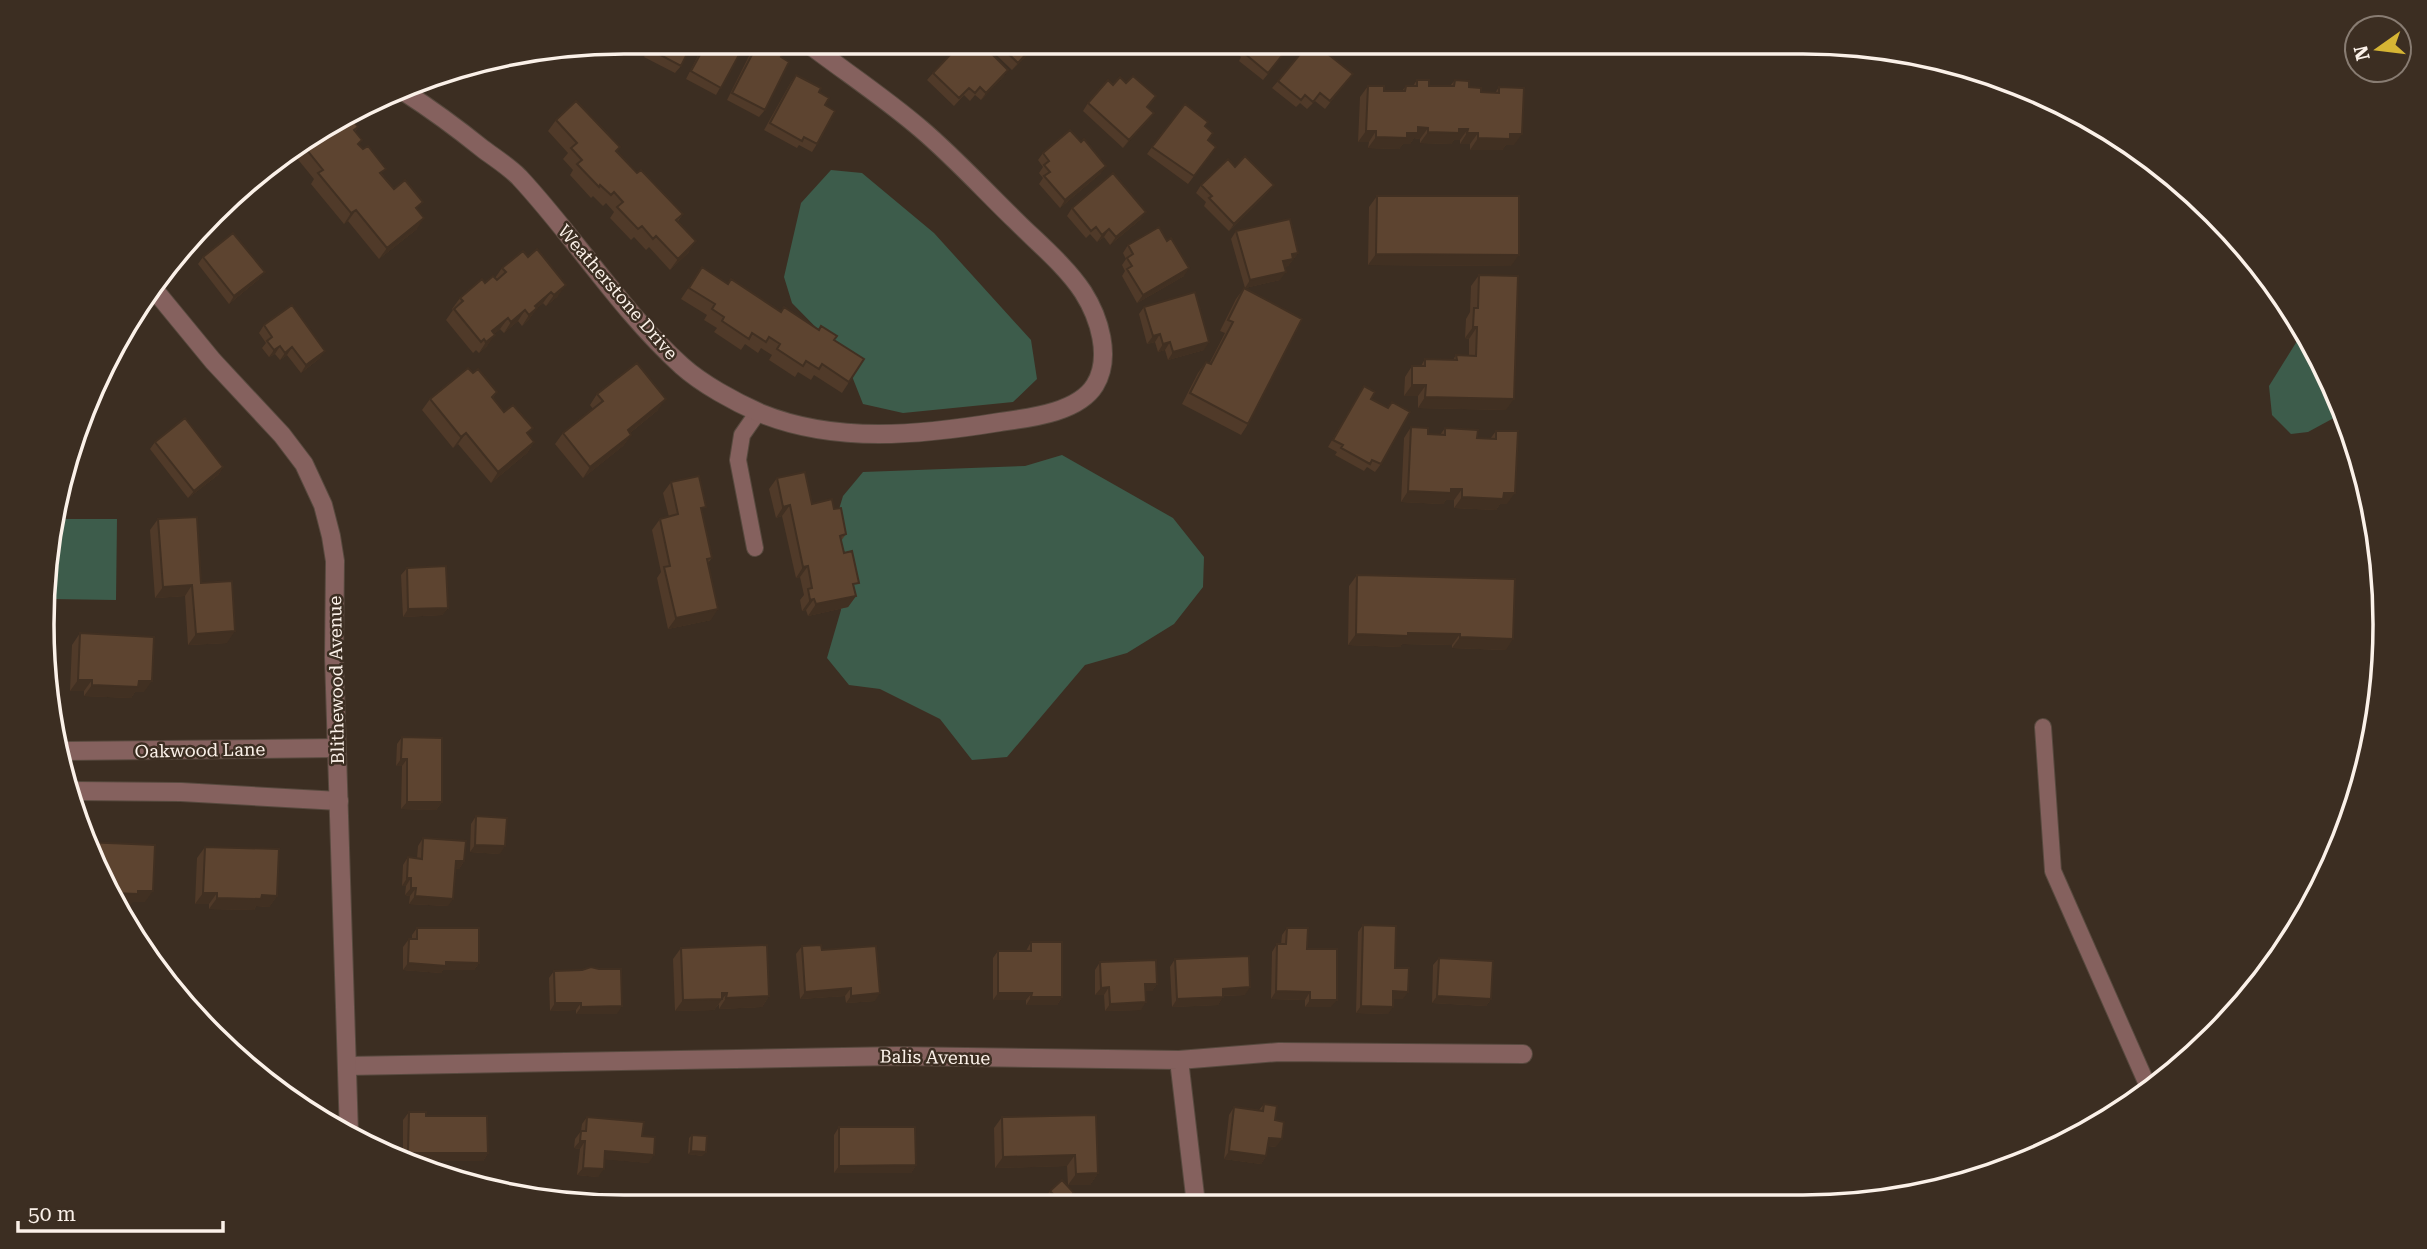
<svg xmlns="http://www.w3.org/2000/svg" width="2427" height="1249" font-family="'Roboto Serif',serif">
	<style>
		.green { fill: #3d5c4b }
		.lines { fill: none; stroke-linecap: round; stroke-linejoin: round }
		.service-casing { stroke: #57493e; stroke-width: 18 }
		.minor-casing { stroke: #57493e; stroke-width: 20 }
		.tertiary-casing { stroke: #57493e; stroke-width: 20 }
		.service { stroke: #85615e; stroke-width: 16 }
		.minor { stroke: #85615e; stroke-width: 18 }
		.tertiary { stroke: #85615e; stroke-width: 18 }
		.wall { fill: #503a29 }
		.shaded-wall { fill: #413022 }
		.building { fill: #5d4430; stroke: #413022; stroke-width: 2 }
		.labels { text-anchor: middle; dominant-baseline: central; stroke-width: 5; stroke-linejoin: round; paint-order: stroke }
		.street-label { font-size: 18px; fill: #fbf1e9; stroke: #3c2e22 }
		.rim { fill: none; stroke: #fbf1e9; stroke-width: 3.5 }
	</style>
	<rect width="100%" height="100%" fill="#3c2e22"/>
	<!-- green -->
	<path class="green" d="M831,170l31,3 72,60 97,107 6,39 -24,23 -110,11 -40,-9 -19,-48 -52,-53 -8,-26 17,-74z
		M2306,332l37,81 -35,19 -17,2 -19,-19 -3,-29 33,-53z
		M1062,455l111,63 31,39 -1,30 -29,37 -47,29 -42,12 -78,92 -35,3 -32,-41 -60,-30 -31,-4 -22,-27 14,-48 -7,-84 9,-30 20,-24 162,-6z
		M57,519h60l-1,81 -66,-1z"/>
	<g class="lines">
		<!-- service casing -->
		<g class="service-casing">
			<path id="service" d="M755,548l-17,-88 4,-25 16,-23
				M2043,727l10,144 97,220"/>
		</g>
		<!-- minor casing -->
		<g class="minor-casing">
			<path id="minor" d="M403,91c28,18 54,37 80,58 12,9 25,17 36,28 56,60 102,134 163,189 20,18 53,36 78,47 76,31 161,22 240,9 28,-4 78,-9 95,-37 17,-28 4,-68 -12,-93 -17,-26 -46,-50 -68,-72 -31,-30 -61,-63 -94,-91 -36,-31 -77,-58 -115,-87
				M64,751l273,-3
				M73,791l108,1 158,9
				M1179,1060l17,144
				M347,1066l550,-10 282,4 100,-8 244,2"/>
		</g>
		<!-- tertiary casing -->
		<g class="tertiary-casing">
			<path id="tertiary" d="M153,288l60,73 69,74 22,29 19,41 8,31 4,25 -1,96 15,477"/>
		</g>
		<!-- service -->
		<use href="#service" class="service"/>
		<!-- minor -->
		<use href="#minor" class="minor"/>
		<!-- tertiary -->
		<use href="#tertiary" class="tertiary"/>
	</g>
	<!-- wall -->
	<path class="wall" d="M635,42h58l-12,24 -6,7 -31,-16 2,-4 -13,-7z
		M705,42h41l-30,53 -30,-16z
		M983,42h54l-4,7 -21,21z
		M758,43l12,6 4,-6 7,14 -16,53 -6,7 -32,-17 25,-50z
		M1235,43h58l-30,37 -24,-19 2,-4 -6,-5 4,-6z
		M492,64l-10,8 -2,-3 -13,10 -8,-10z
		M1008,70l-5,7 -22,23 -6,-5 -5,6 -6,-6 -10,11 -27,-26 6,-7z
		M796,75l23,17 6,13 -8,39 -5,8 -13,-7 -2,3 -33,-18 27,-48z
		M1417,80l12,6h21l5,-6 26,12 14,1 4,-6 15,58h-8l-4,5h-32v-6h-10v-4h-6l-3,4 -31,-1v-4l-6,-1 -4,6h-7l-4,5 -31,-1 1,-6h-11l2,-45 8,-11 16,5h18l4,-5h7z
		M1278,81h69l-22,28 -10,-8 -8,8 -7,-6 -4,4 -24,-19z
		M1113,85l37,19 -3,3 7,6 -6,7 -25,28 -40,-37 5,-8z
		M352,119l6,8 -3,5 4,13 35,44 24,21 -1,19 -38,30 -31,-38 -4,3 -33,-40 3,-5 -23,-28z
		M556,120l64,27 -3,4 20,22 46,41 -5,7 11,31 -19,18 -21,-23 -3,3 -12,-13 -3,3 -21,-22 4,-6 -8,-9 -3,3 -10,-10 -2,2 -21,-23 3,-5 -10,-11 5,-6 -20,-22z
		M1205,126l3,14 8,7 -28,37 -41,-30 5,-7z
		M1043,153l58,20 -41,35 -21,-24 4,-6 -4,-5 4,-6 -5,-7z
		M1235,167l39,18 -6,7 -39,39 -25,-25 2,-4 -10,-9 5,-8z
		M1377,196l134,70 -143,-1 1,-58z
		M1072,208l69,11 -31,26 -6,-8 -7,5 -7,-8 -4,4 -19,-22z
		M1236,231l62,22 -10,13 -4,1 -4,13 -35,8 -14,-49z
		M1128,245l56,31 -47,27 -15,-27 3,-5 -3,-6 4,-6 -3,-6z
		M203,257l56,22 -30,25 -31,-40z
		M702,267l26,17 106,56 30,19 -22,34 -28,-18 -3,5 -13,-8 -3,5 -26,-17 3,-5 -11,-7 -3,5 -13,-9 -4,6 -27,-18 3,-4 -13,-8 3,-5 -26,-16z
		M502,268l56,28 -12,10 -3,-3 -6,5 -8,11 -7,7 -4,-5 -14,12 -4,-4 -6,5 -7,12 -8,7 -3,-3 -3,3 -27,-33 7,-10 -1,-1 8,-11 35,-20z
		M1479,275l27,135 -88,-2v-12h-14l1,-19 7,-11h9l4,-7 28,1 3,-5 13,1v-17l-4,-1 1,-19 4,-7 1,-26z
		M1244,288l4,136 -7,11 -59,-31 16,-31 8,-11 3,2 16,-31 -5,-2 16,-32z
		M1144,307l60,43 -36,10 -3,-10 -7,2 -3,-10 -8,2 -8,-30z
		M264,325l56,33 -19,15 -14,-18 -7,5 -5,-6 -6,3 -7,-9 4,-5 -7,-10z
		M473,373l24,19 -4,6 11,14 24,23 6,7 -7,11 -36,30 -33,-39 -5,4 -31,-38 8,-11z
		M1364,386l7,13 10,65 -6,8 -8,-5 -3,4 -29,-16 2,-3 -9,-5z
		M597,394l61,16 -28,23 1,2 -8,11 -40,32 -28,-34 8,-11 30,-24 -3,-4z
		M1411,427l17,7 12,1 5,-7 32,10 13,1 6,-8 11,73h-7l-4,6 -42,-2v-8h-8l-3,4 -42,-2 3,-64z
		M155,442l68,25 -5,8 -30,23 -38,-49z
		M777,478l35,26 22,5 12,25 -5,7 15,55 -8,11 -40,9 -2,-6 -4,1 -2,-11 4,-5 -4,-18 -4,1 -14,-62 -6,2 -7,-29z
		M671,482l31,31 10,45 -4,5 3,57 -43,9 -11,-51 4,-6 -9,-42 8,-11 9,-2 -6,-24z
		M158,519l43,64 26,60 -39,2 -3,-49 -30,2 -5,-68z
		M407,568l41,40 -6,7 -39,2 -2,-42z
		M1357,575l149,75 -54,-2v-3l-50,-1 -2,3 -52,-2 1,-59z
		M80,633l64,59h-9l-4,6 -47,-2v-5h-14l2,-46z
		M402,737l40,65 -6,8 -35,-1 1,-43h-6l1,-22z
		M476,816l24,38 -30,-2 1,-28z
		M423,838l41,23 -5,8h-4l-7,37 -39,-2 1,-8 -5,-1 1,-9h-4l1,-21 5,-8 9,1 1,-12z
		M205,847l72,49 -8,11 -13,-1 -2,4 -45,-1v-5h-14l2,-46z
		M1363,925l32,43 8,31h-10l-5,15 -32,-1 2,-81z
		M417,928l62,35 -5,7h-31l-2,3 -38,-3v-23l6,-8h3v-4z
		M1287,928l20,21 24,58h-26v-7l-34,-1 1,-47 5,-8h4l1,-9z
		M1031,942l31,55 -5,8h-31v-5h-33v-42l5,-7h28z
		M802,946l20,4 53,51 -29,2 -1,-7 -45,3 -4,-45z
		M681,948l88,48 -7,11 -43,2v-5l-5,6 -39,1 -2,-52z
		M1439,958l52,41 -5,7 -54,-3 1,-38z
		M1175,959l70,36 -22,1 -5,9 -46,2 -2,-40z
		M1100,962l57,22 -5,7h-6l-5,19 -36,1 -1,-16h-9v-25z
		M554,971l63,43h-41v-4l-26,1 -1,-33z
		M1264,1104l11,16 1,27 -8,-1 -2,10 -5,8 -37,-5 5,-44 5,-8 25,3z
		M409,1112l17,4 62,37 -5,8 -80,-1v-40z
		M1096,1115l2,58 -8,12h-22l-1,-19 -72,2 -1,-40 8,-11z
		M587,1117l55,19 7,27 -44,-4 -7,18 -21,-2 3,-26 -6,-1 1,-9 6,-8 1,-7z
		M839,1127l77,38 -5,8h-77v-38z
		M692,1135l11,21 -15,-2 1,-16z
		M1050,1191l21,5 -9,8h-6l-9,-9z"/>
	<!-- shaded-wall -->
	<path class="shaded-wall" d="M1037,42l-4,7 -21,21 6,-7z
		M479,66h3l-2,3 -13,10 5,-8z
		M1008,70l-5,7 -22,23 5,-7z
		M1154,113l-6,7 -25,28 6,-8z
		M1418,127l10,1 -8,11 -6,-1 -4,6h-7l-4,5 -31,-1 8,-11 31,-4z
		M1459,129h9l-8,11h-6l-3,4 -31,-1 8,-11z
		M1366,131h10l-7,11h-11z
		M1467,133h11l-8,11h-10z
		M1510,134h12l-8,11h-8l-4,5h-32l8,-12z
		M1106,166l-5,7 -41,35 5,-8z
		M1274,185l-6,7 -39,39 5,-7z
		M356,210l-8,11 -4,3 7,-11z
		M1146,212l-5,7 -31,26 6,-8z
		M424,218l-7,11 -38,30 8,-11z
		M1109,229l-5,8 -7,5 5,-7z
		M696,241l-7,11 -19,18 8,-11z
		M1298,253l-10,13 -10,3 5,-8 9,-7z
		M1376,254l143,1 -8,11 -143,-1z
		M1189,268l-5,8 -47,27 6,-8z
		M265,272l-6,7 -30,25 5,-8z
		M1286,272l-6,8 -35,8 5,-8z
		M566,285l-8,11 -12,10 8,-11z
		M551,292l-8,11 -14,12 6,-9z
		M537,308l-8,11 -7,7 7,-11z
		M525,310l-7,11 -14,12 7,-11z
		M508,318l-8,11 -16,14 8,-12z
		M1473,327h4l-8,12 -4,-1z
		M1160,334l-5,8 -8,2 6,-8z
		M495,335l-8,11 -8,7 7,-11z
		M1170,342l-5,8 -7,2 5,-8z
		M1209,342l-5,8 -36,10 5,-8z
		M280,346l-5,8 -6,3 5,-7z
		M292,347l-5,8 -7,5 5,-7z
		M325,351l-5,7 -19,15 5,-8z
		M1412,385h14l-8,11h-14z
		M1425,397l89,2 -8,11 -88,-2z
		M666,399l-8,11 -38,31 8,-11z
		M466,433l-8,11 -5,4 8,-11z
		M631,435l-8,11 -40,32 7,-11z
		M534,442l-7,11 -36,30 7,-11z
		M223,467l-5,8 -30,23 6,-7z
		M1451,489h11l-8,11h-8l-3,4 -42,-2 7,-11z
		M1504,493h11l-8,11h-7l-4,6 -42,-2 8,-11z
		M790,505l-8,11 -6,2 7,-11z
		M808,566l-8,11 -4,1 7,-11z
		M192,585l-7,11 -30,2 8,-11z
		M856,596l-8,11 -40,9 8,-12z
		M814,599l-8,11 -4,1 8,-11z
		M448,608l-6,7 -39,2 5,-8z
		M718,609l-7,11 -43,9 8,-11z
		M235,631l-8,12 -39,2 8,-11z
		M1408,633l52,1 -8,11 -50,-1 -2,3 -52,-2 8,-11z
		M1460,637l53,2 -7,11 -54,-2z
		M78,680h14l-8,11h-14z
		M139,681h13l-8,11h-9l-4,6 -47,-2 8,-11z
		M401,759h6l-5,7h-6z
		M407,802h35l-6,8 -35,-1z
		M475,845l30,1 -5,8 -30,-2z
		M456,861h8l-5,8 -9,-1z
		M407,878h4l-5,8h-4z
		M411,888h5l-6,8 -5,-1z
		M138,891h15l-8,11h-12l-3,3h-13l-6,-12z
		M203,893h14l-8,11h-14z
		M262,895l15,1 -8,11 -13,-1 -2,4 -45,-1 8,-11z
		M415,896l38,3 -5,7 -39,-2z
		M446,962l33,1 -5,7h-31l-2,3 -38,-3 5,-7z
		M1145,984h12l-5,7h-12z
		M1109,987l-5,8h-9l6,-7z
		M1250,987l-5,8 -28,1 6,-7z
		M851,988l-6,8 -45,3 5,-7z
		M1276,991l34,1 -5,8 -34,-1z
		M1393,991l15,1 -5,7h-15z
		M722,993h5l-13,17 -39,1 8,-11z
		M880,993l-5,8 -29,2 5,-7z
		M998,993h34l-6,7h-33z
		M769,996l-7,11 -43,2 7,-11z
		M1437,996l54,3 -5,7 -54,-3z
		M1031,997h31l-5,8h-31z
		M1223,997l-5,8 -46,2 5,-8z
		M1310,1000h27l-6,7h-26z
		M1146,1002l-5,8 -36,1 5,-7z
		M555,1003h26l-5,7 -26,1z
		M622,1006l-5,8h-41l5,-7z
		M1361,1006l32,1 -5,7 -32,-1z
		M1269,1138l13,1 -6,8 -13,-2z
		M580,1141h5l-5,8 -6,-1z
		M605,1151l49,4 -5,8 -49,-4z
		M691,1151l15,1 -3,4 -15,-2z
		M1229,1151l37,5 -5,8 -37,-5z
		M408,1153h80l-5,8 -80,-1z
		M1075,1155l-8,11 -72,2 8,-11z
		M916,1165l-5,8h-77l5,-7z
		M583,1168l21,1 -6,8 -21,-2z
		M1098,1173l-8,12h-22l8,-11z"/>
	<!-- building -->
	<path class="building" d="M644,42h49l-12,24 -32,-17 2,-3z
		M707,42h39l-25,46 -30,-17z
		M962,42h18l28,28 -22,23 -6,-6 -5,6 -6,-5 -10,10 -26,-25z
		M996,42h41l-19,21z
		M758,43l13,6 3,-6 11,6 -4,8 8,5 -24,48 -33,-17z
		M1242,43h50l-24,30 -24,-20 3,-3 -7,-5z
		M1309,43h5l39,31 -23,27 -10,-8 -7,9 -8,-7 -4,5 -23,-19z
		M479,66l-7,5 -3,-3z
		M796,75l25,13 -2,4 10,6 -4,7 10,6 -18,33 -13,-7 -2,4 -32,-18z
		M1133,76l23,20 -9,11 7,6 -25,27 -41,-37 20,-23 5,5 7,-8 6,6z
		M1417,80h12v6h25l1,-6 14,1v6l12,1v4l18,1v-6l25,1 -2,46h-12v5l-32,-1v-5h-11l1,-4h-9v4l-31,-1v-4l-10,-1v6h-11v5l-31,-1v-6h-10l2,-45h16v5h21l1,-5h11z
		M576,101l44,46 -4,4 21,22 4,-3 42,44 -7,6 20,21 -18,18 -22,-23 -3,3 -11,-13 -4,3 -21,-22 6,-5 -9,-10 -3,3 -11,-10 -1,2 -22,-23 5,-4 -11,-12 6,-5 -21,-23z
		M1185,104l23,18 -3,4 8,7 -5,7 8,7 -22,29 -42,-29z
		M352,119l6,8 -4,3 8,10 -4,4 5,5 5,-3 18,23 -6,4 14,16 11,-9 18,22 -7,6 8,10 -37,30 -31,-38 -5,3 -33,-40 5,-3 -20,-25z
		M1070,130l11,12 3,-3 22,27 -41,34 -21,-24 6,-4 -6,-7 5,-4 -6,-8z
		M1245,156l29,29 -40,39 -25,-26 3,-2 -11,-11 27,-26 7,8z
		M1113,173l33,39 -30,25 -7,-8 -7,6 -6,-8 -5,4 -19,-23z
		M1377,196h142v59l-143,-1z
		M1290,219l8,34 -6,1 1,5 -10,2 3,11 -36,8 -14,-49z
		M1159,227l8,14 4,-3 18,30 -46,27 -16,-26 5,-3 -5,-8 6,-4 -5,-9z
		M233,233l32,39 -31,24 -31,-39z
		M537,249l29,36 -12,10 -3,-3 -16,14 2,2 -8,7 -4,-5 -14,12 -3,-4 -16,13 3,4 -9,7 -2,-3 -3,3 -27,-33 9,-8 -3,-3 22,-19 3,4 8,-7 4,4 9,-8 -4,-4 21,-17 5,6z
		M702,267l26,17 3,-5 50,33 3,-5 35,23 2,-4 16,10 -3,4 30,19 -15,23 -27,-18 -3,5 -13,-8 -3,5 -26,-17 3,-5 -11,-7 -3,5 -14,-9 -3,6 -27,-18 2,-4 -12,-8 3,-5 -26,-16z
		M1479,275l39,1 -4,123 -89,-2 1,-12h-14v-19h13v-7l32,1 -1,-5 20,1 1,-29h-4l1,-19h4z
		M1244,288l58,31 -54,105 -58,-31 16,-31 5,2 22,-42 -5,-2z
		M1195,292l14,50 -36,10 -3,-10 -7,2 -3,-10 -7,2 -9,-29z
		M292,305l33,46 -19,14 -14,-18 -7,6 -5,-7 -6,4 -7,-9 5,-4 -8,-12z
		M637,363l29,36 -38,31 3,5 -41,32 -27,-34 40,-32 -6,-7z
		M468,368l5,5 5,-4 19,23 -5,5 12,15 9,-7 20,23 -6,5 7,9 -36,30 -32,-39 -5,4 -31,-38z
		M1364,386l11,6 -4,7 17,9 4,-6 18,10 -29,52 -9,-4 -2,4 -29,-16 2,-3 -10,-5z
		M185,418l38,49 -29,24 -39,-49z
		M1411,427l17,1v6l17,1v-7l33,2 -1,8 19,1v-8h22l-3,62h-11l-1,6 -41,-2v-8h-11v4l-43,-2z
		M805,472l7,32 20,-5 2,10 7,-1 5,26 -6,2 4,17 8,-2 7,32 -6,1 3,12 -40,8 -2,-5 -4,1 -2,-11 4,-1 -4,-22 -5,1 -13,-62 -7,2 -6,-29z
		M699,476l7,31 -5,1 11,50 -5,1 11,50 -42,9 -12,-51 6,-1 -10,-47 18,-5 -7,-32z
		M197,517l4,66 31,-2 3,50 -39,3 -4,-49 -29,2 -5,-68z
		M446,566l2,42 -40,1 -1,-41z
		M1357,575l158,4 -2,60 -53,-2v-3l-52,-1v3l-52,-2z
		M47,629l-2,39 -2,-5z
		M80,633l74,4 -2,44h-13l-1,6 -46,-2v-5h-14z
		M402,737l40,1v64h-35v-43h-6z
		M476,816l31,2 -2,28 -30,-1z
		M423,838l43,3 -2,20h-8l-3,38 -38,-3 1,-8h-5v-10h-4l1,-21 14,2z
		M85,842l70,3 -2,46h-15v3l-27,-1 -24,-45z
		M205,847l74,2 -2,47 -15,-1 -1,4 -44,-1v-5h-14z
		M1363,925l33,1 -1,42h14l-1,24 -15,-1v16l-32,-1z
		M417,928h62v35l-33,-1v4l-38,-3 1,-24h8z
		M1287,928h21l-1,21h30v51h-27v-8l-34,-1 1,-47h9z
		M1031,942h31v55h-31l1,-4h-34v-42h33z
		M767,945l2,51 -43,2 1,-5h-5v6l-39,1 -2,-52z
		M821,945l1,5 54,-4 4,47 -29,3v-8l-46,4 -3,-46z
		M1249,956l1,31 -27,2v8l-46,2 -2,-40z
		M1439,958l54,3 -2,38 -54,-3z
		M1156,960l1,24h-12l1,18 -36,2 -1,-17 -8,1 -1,-26z
		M591,967l8,2h22l1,37 -41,1v-4h-26l-1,-32 28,-1z
		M1264,1104l13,2 -2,14 9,2 -2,17 -13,-1 -3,18 -37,-5 5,-44 29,4z
		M409,1112h17v4h61l1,37h-80z
		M1096,1115l2,58 -22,1 -1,-19 -72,2 -1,-40z
		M587,1117l57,5 -2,14 13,1 -1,18 -49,-4 -1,18 -21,-1 2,-27h-5l1,-10h5z
		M839,1127h76l1,38 -77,1z
		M692,1135l15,1 -1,16 -15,-1z
		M1062,1180l12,13 -12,11 -12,-13z"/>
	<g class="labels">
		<!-- street labels -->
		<g class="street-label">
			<text transform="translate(618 292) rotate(49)">Weatherstone Drive</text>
			<text transform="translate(336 680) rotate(-91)">Blithewood Avenue</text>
			<text transform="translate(200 750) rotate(-1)">Oakwood Lane</text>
			<text transform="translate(935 1057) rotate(1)">Balis Avenue</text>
		</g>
	</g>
	<!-- crop -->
	<path d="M0 0H2427V1249H0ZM624 54H1803A570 570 0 0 1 2373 624V625A570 570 0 0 1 1803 1195H624A570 570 0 0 1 54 625V624A570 570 0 0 1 624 54Z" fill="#3c2e22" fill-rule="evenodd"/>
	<path class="rim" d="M624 54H1803A570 570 0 0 1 2373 624V625A570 570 0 0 1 1803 1195H624A570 570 0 0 1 54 625V624A570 570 0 0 1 624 54Z"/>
	<!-- north arrow -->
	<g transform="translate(2378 49) rotate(256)"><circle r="33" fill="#3c2e22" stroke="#887c72" stroke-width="2"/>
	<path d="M0-5L12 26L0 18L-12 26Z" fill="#d6b534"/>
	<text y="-10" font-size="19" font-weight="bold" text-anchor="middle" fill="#fbf1e9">N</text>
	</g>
	<!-- scale -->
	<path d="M18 1221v10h205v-10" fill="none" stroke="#fbf1e9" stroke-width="3.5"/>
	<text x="28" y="1221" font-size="21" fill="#fbf1e9" stroke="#3c2e22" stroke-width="5" paint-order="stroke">50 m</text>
</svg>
